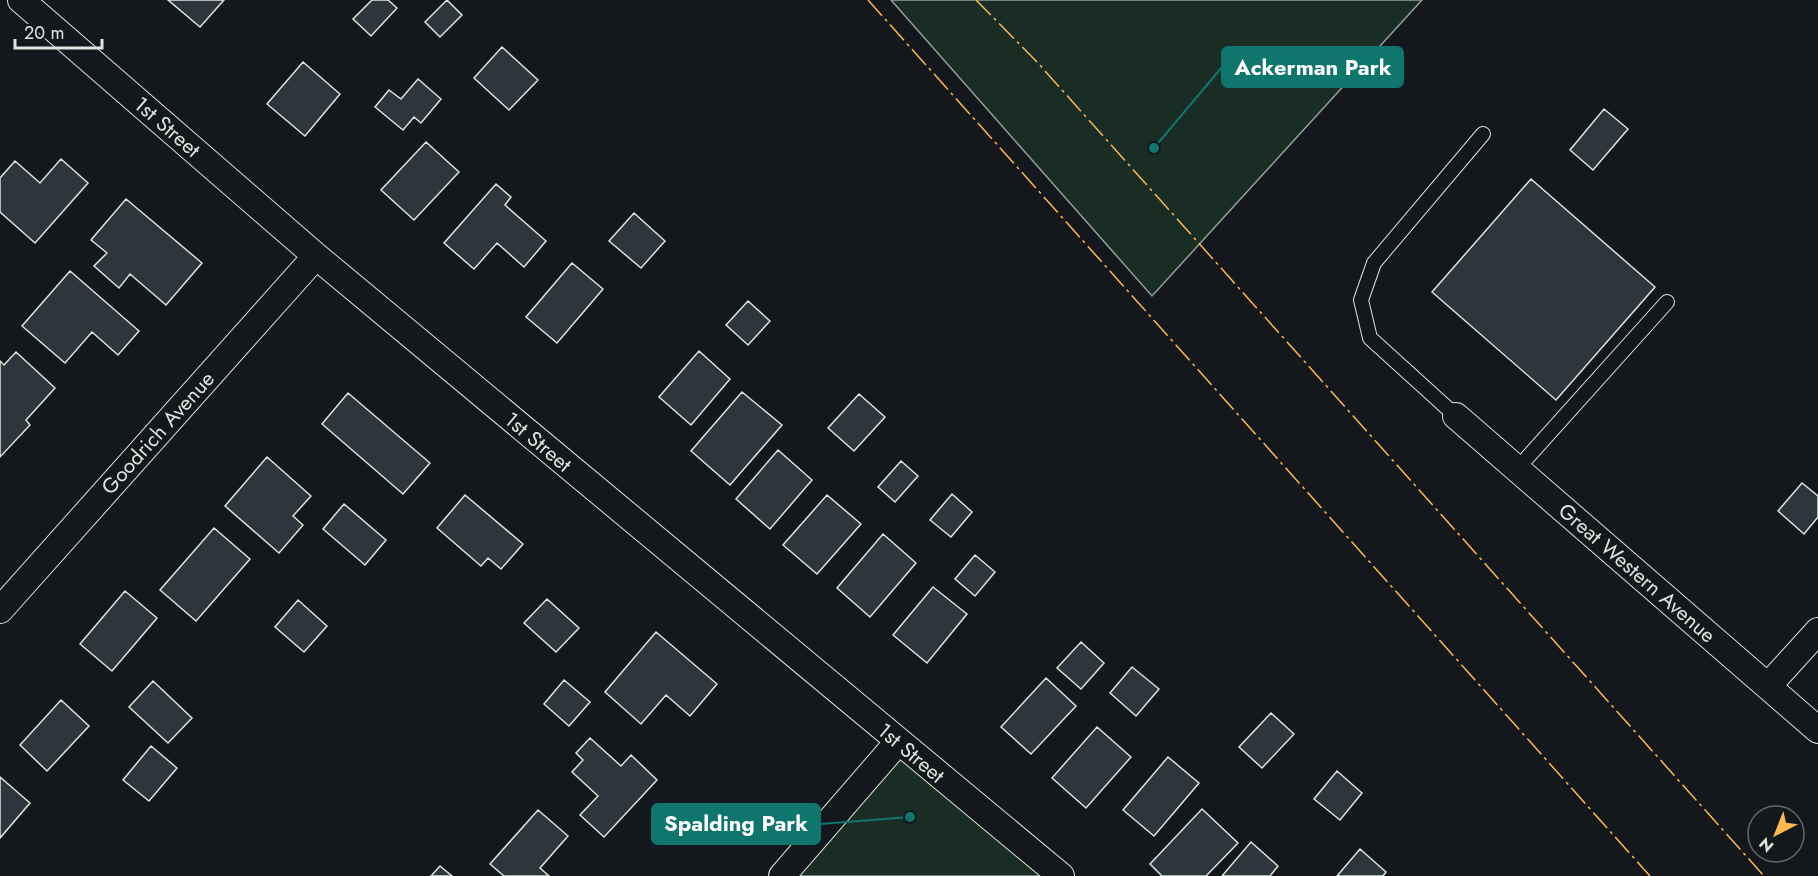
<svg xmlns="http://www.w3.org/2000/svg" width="1818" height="876" font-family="Jost,sans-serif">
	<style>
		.green { fill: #1a2d24; stroke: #939e99; stroke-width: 1.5 }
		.building { fill: #2c363c; stroke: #d8e6dc; stroke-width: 1.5 }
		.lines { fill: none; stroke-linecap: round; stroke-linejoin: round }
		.service-casing { stroke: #d8e6dc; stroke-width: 16 }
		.minor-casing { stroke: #d8e6dc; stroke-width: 28 }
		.service { stroke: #14181c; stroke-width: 14 }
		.minor { stroke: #14181c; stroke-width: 26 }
		.power { stroke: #ffb74d; stroke-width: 1.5; stroke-dasharray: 21 4.5 3 4.5; stroke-linecap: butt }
		.labels { text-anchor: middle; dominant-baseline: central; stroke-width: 4.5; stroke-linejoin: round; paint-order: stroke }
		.street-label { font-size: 21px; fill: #d8e6dc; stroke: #14181c }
		.leader { fill: none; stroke: #0f766e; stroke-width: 2 }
		.callout-dot { fill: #0f766e; stroke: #14181c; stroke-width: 2 }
		.callout { fill: #0f766e; stroke: #0f766e; stroke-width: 2 }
		.callout-label { font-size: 22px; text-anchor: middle; font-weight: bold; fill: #fff }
	</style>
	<rect width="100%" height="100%" fill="#14181c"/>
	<!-- green -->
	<path class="green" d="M891,0h531l-270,296z
		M900,758l145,118h-248z"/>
	<!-- building -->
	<path class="building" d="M168,0h56l-24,27z
		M372,0h16l9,8 -26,28 -18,-17z
		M447,0l15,15 -22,22 -15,-15z
		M502,47l36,33 -29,30 -35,-32z
		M303,62l37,32 -35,42 -38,-32z
		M418,79l23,20 -20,24 -7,-6 -11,13 -28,-23 14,-17 12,9z
		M1604,109l24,20 -35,41 -23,-20z
		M426,142l33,30 -45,48 -33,-30z
		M61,159l27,24 -53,60 -35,-31v-34l15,-17 25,22z
		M1531,179l124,108 -99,113 -124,-108z
		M496,184l15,13 -6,8 41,36 -22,26 -27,-24 -23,26 -30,-26z
		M126,199l76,64 -36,42 -36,-31 -11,14 -25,-22 13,-13 -16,-13z
		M634,213l31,28 -24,27 -32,-27z
		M572,263l31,26 -46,54 -31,-26z
		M70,271l69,60 -21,24 -26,-23 -27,31 -43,-37z
		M748,301l22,20 -22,24 -22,-20z
		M699,351l31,28 -39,46 -32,-28z
		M16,352l39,36 -29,32 4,5 -30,32v-96l4,4z
		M742,392l40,33 -52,60 -39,-34z
		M348,393l82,70 -27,31 -81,-70z
		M859,394l26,23 -31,34 -26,-23z
		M778,450l34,30 -42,49 -34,-30z
		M267,457l44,39 -18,20 10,9 -24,28 -54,-47z
		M901,461l17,15 -23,26 -17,-15z
		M1802,483l16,13v21l-14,17 -26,-23z
		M952,494l20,18 -21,25 -21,-17z
		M465,495l58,49 -22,25 -13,-11 -7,8 -44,-38z
		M827,495l34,29 -44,50 -34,-29z
		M344,504l42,36 -21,25 -42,-36z
		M214,528l36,31 -54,62 -36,-31z
		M883,534l33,29 -46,54 -33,-29z
		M975,555l20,17 -20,24 -20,-17z
		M933,587l34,27 -40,49 -34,-28z
		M125,591l32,27 -45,53 -32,-27z
		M547,599l32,29 -23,24 -32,-29z
		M298,600l29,26 -23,26 -29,-25z
		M656,632l61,52 -27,32 -24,-21 -25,29 -36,-32z
		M1081,642l23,21 -23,26 -24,-21z
		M1132,667l27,22 -23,27 -26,-23z
		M1046,678l30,28 -45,48 -30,-27z
		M564,680l26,22 -21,24 -25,-22z
		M153,681l39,37 -24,25 -39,-36z
		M61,700l28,26 -42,45 -27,-26z
		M1271,713l23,21 -32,34 -23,-21z
		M1097,727l34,30 -45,51 -34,-30z
		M590,738l31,28 10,-11 26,25 -53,57 -24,-22 18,-19 -26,-24 11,-12 -7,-7z
		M151,746l26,22 -28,33 -26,-21z
		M1168,757l31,26 -45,53 -31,-26z
		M1337,771l25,22 -22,27 -26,-21z
		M0,777l30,26 -30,35z
		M1202,809l36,34 -32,33h-44l-12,-12z
		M538,810l30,26 -28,32 9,8h-45l-14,-12z
		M1251,842l27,24 -8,10h-48z
		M1360,849l26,23 -3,4h-46z
		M440,866l12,10h-21z"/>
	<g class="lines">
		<!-- service casing -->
		<g class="service-casing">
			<path id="service" d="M1456,416l-86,-78 -9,-38 13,-37 109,-129
				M1517,469l150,-167"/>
		</g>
		<!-- minor casing -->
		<g class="minor-casing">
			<path id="minor" d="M21,0l295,256 745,620
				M1456,416l362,314
				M0,610l316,-354
				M1768,686l50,-55
				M782,876l116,-134"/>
		</g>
		<!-- service -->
		<use href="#service" class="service"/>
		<!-- minor -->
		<use href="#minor" class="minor"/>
		<!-- power -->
		<path class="power" d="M868,0l782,876
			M976,0l61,62 727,814"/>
	</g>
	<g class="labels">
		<!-- street labels -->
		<g class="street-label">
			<text transform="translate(167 127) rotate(41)">1st Street</text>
			<text transform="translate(158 433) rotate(-48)">Goodrich Avenue</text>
			<text transform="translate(538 442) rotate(40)">1st Street</text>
			<text transform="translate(1637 573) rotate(41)">Great Western Avenue</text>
			<text transform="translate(911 753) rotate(40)">1st Street</text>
		</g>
	</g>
	<!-- callouts -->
	<path class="leader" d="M1154 148L1222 67M910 817L820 824"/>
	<g class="callout-dot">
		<circle cx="1154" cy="148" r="6"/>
		<circle cx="910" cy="817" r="6"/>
	</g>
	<g class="callout">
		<rect x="1222" y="47" width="181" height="40" rx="6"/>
		<rect x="652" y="804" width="168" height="40" rx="6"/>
	</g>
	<g class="callout-label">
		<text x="1313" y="75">Ackerman Park</text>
		<text x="736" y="831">Spalding Park</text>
	</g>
	<!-- north arrow -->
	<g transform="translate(1776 834) rotate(222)"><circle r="28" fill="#14181c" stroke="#626a69" stroke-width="1.5"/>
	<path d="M0-4.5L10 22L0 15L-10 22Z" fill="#ffb74d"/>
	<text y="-9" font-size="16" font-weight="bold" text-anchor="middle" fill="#d8e6dc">N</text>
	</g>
	<!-- scale -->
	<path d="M15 39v9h87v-9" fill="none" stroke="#d8e6dc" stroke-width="3"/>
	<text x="24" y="39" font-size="18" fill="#d8e6dc" stroke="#14181c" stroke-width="4.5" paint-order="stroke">20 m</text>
</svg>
